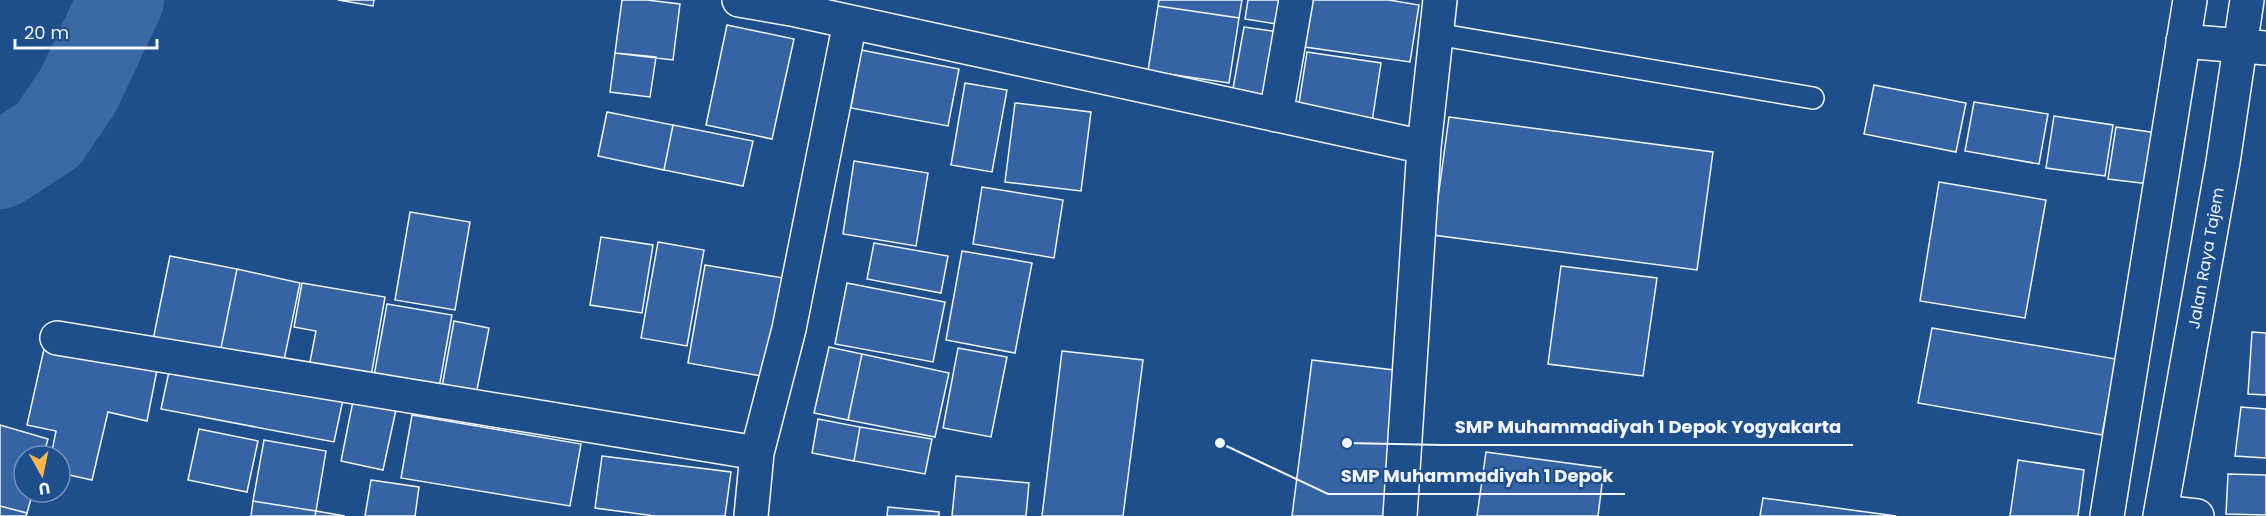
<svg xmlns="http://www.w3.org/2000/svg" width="2266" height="516" font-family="Poppins,sans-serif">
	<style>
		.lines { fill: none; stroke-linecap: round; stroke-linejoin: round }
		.river { stroke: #3b69a3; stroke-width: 86 }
		.building { fill: #3563a3; stroke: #f2f6ff; stroke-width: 1.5 }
		.lane-casing { stroke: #f2f6ff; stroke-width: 24 }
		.street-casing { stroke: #f2f6ff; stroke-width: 36 }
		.secondary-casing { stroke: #f2f6ff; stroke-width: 36 }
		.lane { stroke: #1f4e8c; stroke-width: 21 }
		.street { stroke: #1f4e8c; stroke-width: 33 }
		.secondary { stroke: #1f4e8c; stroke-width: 33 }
		.labels { text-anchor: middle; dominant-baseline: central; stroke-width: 4.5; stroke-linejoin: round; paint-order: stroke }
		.street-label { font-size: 16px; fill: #f2f6ff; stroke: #1f4e8c }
		.leader { fill: none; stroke: #f2f6ff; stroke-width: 2 }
		.callout-dot { fill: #f2f6ff; stroke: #1f4e8c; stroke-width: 2 }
		.callout-label { font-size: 18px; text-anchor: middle; font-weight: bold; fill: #f2f6ff; stroke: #1f4e8c; stroke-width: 4.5; stroke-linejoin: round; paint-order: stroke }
	</style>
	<rect width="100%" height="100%" fill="#1f4e8c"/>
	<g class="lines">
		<!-- river -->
		<path class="river" d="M0,166l48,-31 30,-44 43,-91"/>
	</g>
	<!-- building -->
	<path class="building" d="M338,0h36l-1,6z
		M622,0h25l33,4 -7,56 -58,-7z
		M1159,0h83l-3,18 -81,-12z
		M1248,0h39l-4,25 -38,-6z
		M1313,0h76l30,5 -9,57 -105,-15z
		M1158,6l81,12 -10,65 -81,-12z
		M727,25l67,14 -22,100 -66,-14z
		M1244,27l41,6 -12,68 -41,-7z
		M861,50l98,19 -11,57 -97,-18z
		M1307,52l74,11 -9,59 -74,-12z
		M615,53l41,4 -6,40 -40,-5z
		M965,83l42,7 -15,82 -41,-7z
		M1874,85l92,18 -10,49 -92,-18z
		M1974,102l74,12 -9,50 -74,-13z
		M1015,103l76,9 -10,79 -76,-9z
		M607,112l66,13 -9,45 -66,-14z
		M2054,116l59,9 -8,51 -59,-8z
		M1449,117l264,35 -16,118 -264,-35z
		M673,125l80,16 -10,45 -79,-16z
		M2116,127l41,6 -8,51 -41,-5z
		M854,161l74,12 -12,73 -73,-12z
		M1939,182l107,18 -21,118 -105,-17z
		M982,187l81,13 -9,58 -81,-14z
		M410,212l60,10 -15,88 -60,-10z
		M601,237l52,8 -11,68 -52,-8z
		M658,242l46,8 -17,96 -46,-8z
		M874,243l74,13 -7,37 -74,-14z
		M962,251l70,12 -17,90 -69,-13z
		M170,256l67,13 -17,84 -67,-13z
		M705,265l85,14 -18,99 -84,-15z
		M1561,266l96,12 -14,98 -95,-12z
		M237,269l63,14 -17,82 -63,-12z
		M302,283l83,14 -15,85 -62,-10 8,-41 -22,-4z
		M847,283l98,19 -12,60 -98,-18z
		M387,304l65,11 -15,84 -65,-12z
		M454,321l35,7 -15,77 -34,-7z
		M1932,328l184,31 -14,76 -184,-32z
		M2252,332l14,1v62l-18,-1z
		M46,340l112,25 -11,56 -39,-9 -16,68 -32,-7v-17h-9l5,-25 -29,-6z
		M829,347l33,7 -14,66 -34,-7z
		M958,348l49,9 -16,80 -48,-9z
		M1062,351l81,9 -20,156h-81z
		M862,354l87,19 -14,64 -87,-17z
		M1312,360l90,11 -18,145h-92z
		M171,362l173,33 -10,47 -173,-33z
		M354,396l43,9 -14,65 -42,-9z
		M2241,407l25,2v49l-31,-2z
		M412,415l169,29 -11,62 -169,-28z
		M818,419l42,8 -6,34 -42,-8z
		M0,425l48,14 -5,17h-19v36h9l-6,21 -27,-7z
		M860,427l72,12 -7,35 -71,-13z
		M199,429l59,12 -11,51 -59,-12z
		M264,440l62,11 -10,60 -63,-10z
		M1486,452l118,16 -6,48h-121z
		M602,456l129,16 -6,44h-70l-60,-8z
		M2018,460l66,10 -6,46h-68z
		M2228,474l38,1v40l-40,-1z
		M956,476l73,7 -3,33h-74z
		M371,480l48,7 -4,29h-50z
		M1763,498l133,18h-136z
		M253,501l63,10 -1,5h-64z
		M0,506l27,7 -1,3h-26z
		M888,507l51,5v4h-52z
		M316,511l29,5h-30z"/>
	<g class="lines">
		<!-- lane casing -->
		<g class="lane-casing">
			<path id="lane" d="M1436,34l377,64"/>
		</g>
		<!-- street casing -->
		<g class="street-casing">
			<path id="street" d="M739,0l52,9 633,138
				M2183,41l83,7
				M1276,115l20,-115
				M57,338l700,115
				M2161,512l36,4
				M751,516l6,-63 32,-124 61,-307
				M1400,516l24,-369 16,-147"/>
		</g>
		<!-- secondary casing -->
		<g class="secondary-casing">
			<path id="secondary" d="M2107,516l83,-516
				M2160,516l63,-354 24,-162"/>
		</g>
		<!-- lane -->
		<use href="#lane" class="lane"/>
		<!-- street -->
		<use href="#street" class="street"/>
		<!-- secondary -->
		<use href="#secondary" class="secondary"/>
	</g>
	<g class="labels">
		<!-- street labels -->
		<g class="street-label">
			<text transform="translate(2206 258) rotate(-80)">Jalan Raya Tajem</text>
		</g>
	</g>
	<!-- callouts -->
	<path class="leader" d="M1347 443L1443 445H1853M1220 443L1328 494H1625"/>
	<g class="callout-dot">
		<circle cx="1347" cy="443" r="6"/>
		<circle cx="1220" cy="443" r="6"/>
	</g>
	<g class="callout-label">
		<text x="1648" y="433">SMP Muhammadiyah 1 Depok Yogyakarta</text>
		<text x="1477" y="482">SMP Muhammadiyah 1 Depok</text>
	</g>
	<!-- north arrow -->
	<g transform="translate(42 474) rotate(171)"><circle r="28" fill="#1f4e8c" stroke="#7391ba" stroke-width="1.5"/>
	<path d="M0-4.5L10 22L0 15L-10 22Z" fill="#ffb74d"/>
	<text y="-9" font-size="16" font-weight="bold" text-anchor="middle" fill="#f2f6ff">U</text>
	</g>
	<!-- scale -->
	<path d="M15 39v9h142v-9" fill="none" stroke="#f2f6ff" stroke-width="3"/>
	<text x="24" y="39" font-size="18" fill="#f2f6ff" stroke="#1f4e8c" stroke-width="4.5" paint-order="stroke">20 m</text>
</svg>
